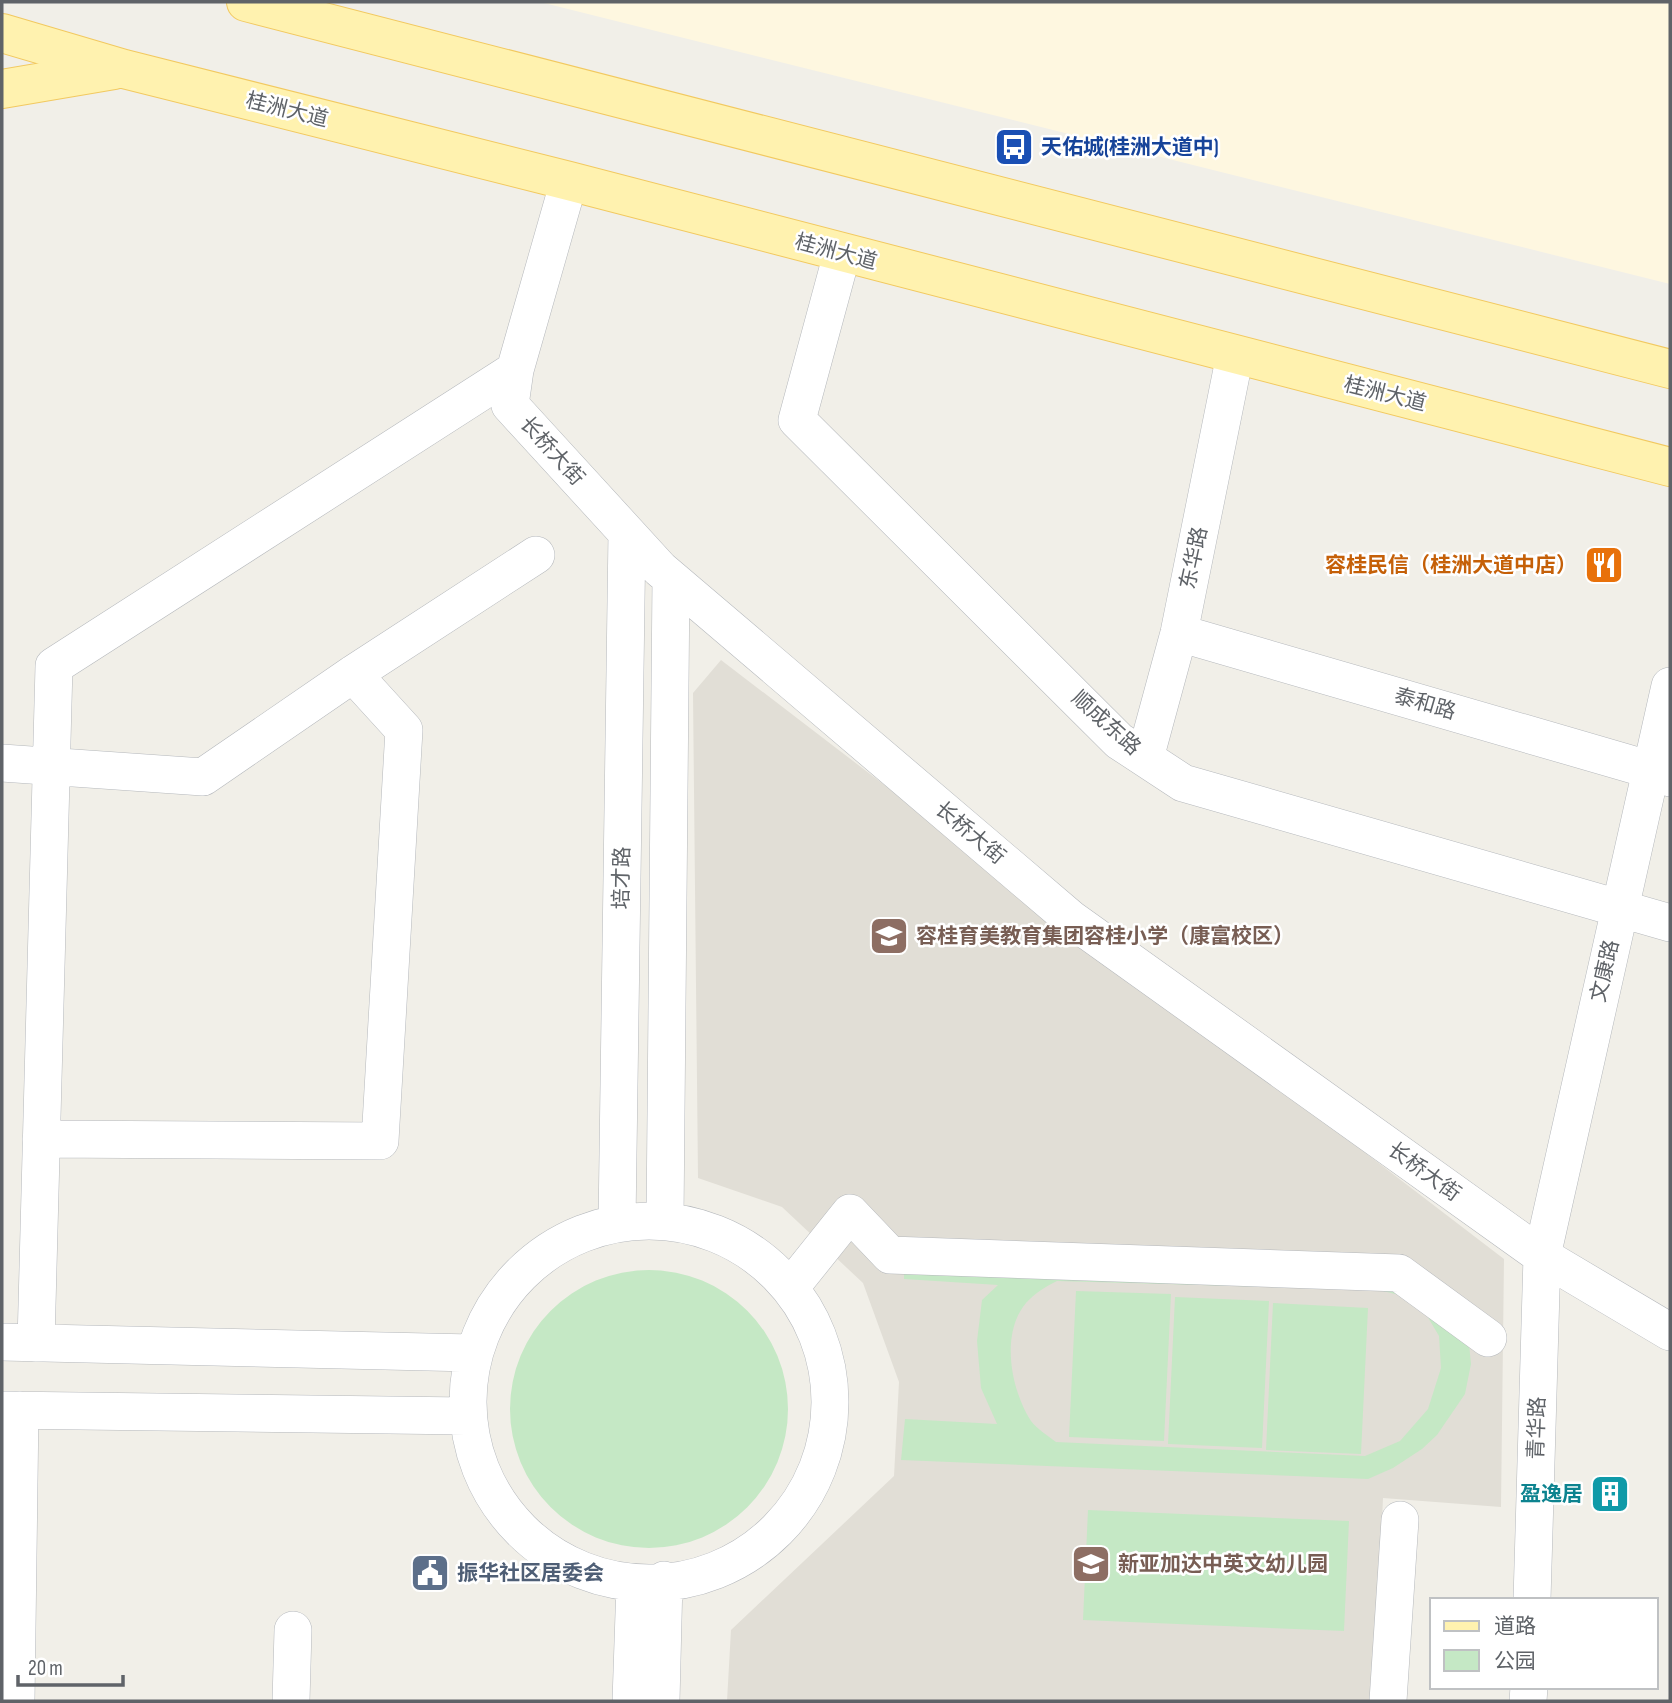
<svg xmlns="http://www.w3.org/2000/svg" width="1672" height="1703" font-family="'Sofia Sans Condensed','Noto Sans SC',sans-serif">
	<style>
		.commercial { fill: #fef7e0 }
		.education { fill: #e1ded6 }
		.green { fill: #c5e8c5; fill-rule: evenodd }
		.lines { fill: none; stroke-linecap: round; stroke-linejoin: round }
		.minor-casing { stroke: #b5b8bc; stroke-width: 38 }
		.major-casing { stroke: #f2c960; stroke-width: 40 }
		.minor { stroke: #fff; stroke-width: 37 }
		.major { stroke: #fff2af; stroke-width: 38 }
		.labels { text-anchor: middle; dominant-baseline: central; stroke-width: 5; stroke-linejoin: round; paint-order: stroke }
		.street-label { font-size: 21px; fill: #5f6368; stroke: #fff }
		.transit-label { font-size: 21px; font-weight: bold; fill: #164399; stroke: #fff; text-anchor: start }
		.food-label { font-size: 21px; font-weight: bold; fill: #c56008; stroke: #fff; text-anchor: end }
		.education-label { font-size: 21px; font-weight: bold; fill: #785e54; stroke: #fff; text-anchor: start }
		.culture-label { font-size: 21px; font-weight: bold; fill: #0d838f; stroke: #fff; text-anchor: end }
		.service-label { font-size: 21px; font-weight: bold; fill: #4e5e75; stroke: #fff; text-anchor: start }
	</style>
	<rect width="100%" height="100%" fill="#f1efe8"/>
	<!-- commercial -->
	<path class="commercial" d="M540,2h1130v282z"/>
	<!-- education -->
	<path class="education" d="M721,660l783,599 -3,248 -118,-9 -9,203h-647l4,-71 163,-154 5,-94 -36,-99 -81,-76 -84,-29 -5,-485z"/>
	<!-- green -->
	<path class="green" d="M905,1239l497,20 66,74 3,31 -6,30 -28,41 -15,14 -29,19 -25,11 -467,-19 4,-41 92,5 -16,-36 -4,-47 5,-41 16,-15 -94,-6zM1057,1281l322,9 20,5 24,14 16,27 2,32 -13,41 -28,32 -35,15 -309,-14c-8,-6 -19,-13 -25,-21 -20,-31 -31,-87 -5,-118 9,-10 19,-16 31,-22z
		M510 1409a139 139 0 1 1 278 0a139 139 0 1 1-278 0Z
		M1076,1291l95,3 -7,147 -95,-4z
		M1175,1297l94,4 -7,147 -94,-4z
		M1273,1303l95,5 -7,146 -95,-4z
		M1088,1510l261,11 -5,110 -261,-11z"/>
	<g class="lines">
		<!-- minor casing -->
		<g class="minor-casing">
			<path id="minor" d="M569,181l-54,189 -5,35 150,164 411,350 471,337 128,76
				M842,254l-45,166 322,321 64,42 487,140
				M1179,633l472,137 19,8
				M1145,758l34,-125 56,-278
				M2,763l201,14 150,-103 183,-119
				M41,1139l339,2 24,-411 -51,-56
				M665,1220l6,-641
				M468 1402a181 181 0 1 1 362 0a181 181 0 1 1-362 0Z
				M617,1223l10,-690
				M790,1288l60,-75 40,42 509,18 89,65
				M2,1342l470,11
				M36,1343l18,-677 461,-296
				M2,1410l464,6
				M1532,1600l10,-344 128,-570
				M16,1701l4,-291
				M291,1701l2,-71
				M631,1701l4,-117
				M661,1701l3,-121
				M1388,1701l12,-181
				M1528,1701l1,-14"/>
		</g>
		<!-- major casing -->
		<g class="major-casing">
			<path id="major" d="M246,2l1424,367
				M2,33l122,36 445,112 1101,286
				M2,89l112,-19"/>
		</g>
		<!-- minor -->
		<use href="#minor" class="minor"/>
		<!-- major -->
		<use href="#major" class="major"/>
	</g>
	<!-- icons -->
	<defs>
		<g id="bus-square" transform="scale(2.0125)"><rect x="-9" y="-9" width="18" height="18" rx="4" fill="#1a4fb4" stroke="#fff"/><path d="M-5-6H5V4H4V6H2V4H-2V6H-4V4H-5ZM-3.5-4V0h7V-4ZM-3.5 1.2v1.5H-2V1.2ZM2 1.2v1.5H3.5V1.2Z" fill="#fff"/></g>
		<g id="restaurant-square" transform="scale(2.0125)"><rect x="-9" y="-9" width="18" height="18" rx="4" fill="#e8710a" stroke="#fff"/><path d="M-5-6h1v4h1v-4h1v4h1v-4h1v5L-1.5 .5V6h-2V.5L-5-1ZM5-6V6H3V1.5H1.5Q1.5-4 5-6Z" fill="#fff"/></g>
		<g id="school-square" transform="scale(2.0125)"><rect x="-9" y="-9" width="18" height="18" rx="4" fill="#8d6e63" stroke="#fff"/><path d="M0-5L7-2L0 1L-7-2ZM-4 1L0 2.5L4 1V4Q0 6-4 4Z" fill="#fff"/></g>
		<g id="building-square" transform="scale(2.0125)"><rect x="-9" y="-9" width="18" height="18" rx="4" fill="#0f9aa8" stroke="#fff"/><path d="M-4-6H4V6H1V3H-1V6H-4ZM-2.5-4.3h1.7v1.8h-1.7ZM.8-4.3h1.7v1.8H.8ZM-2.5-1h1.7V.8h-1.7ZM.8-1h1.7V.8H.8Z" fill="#fff"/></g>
		<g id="civic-square" transform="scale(2.0125)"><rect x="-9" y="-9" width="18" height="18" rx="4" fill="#5c6f8a" stroke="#fff"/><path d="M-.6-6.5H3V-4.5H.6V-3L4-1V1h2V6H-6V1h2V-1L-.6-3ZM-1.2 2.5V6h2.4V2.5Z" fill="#fff"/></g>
	</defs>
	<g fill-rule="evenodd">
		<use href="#bus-square" x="1014" y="147"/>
		<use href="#restaurant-square" x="1604" y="565"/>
		<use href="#school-square" x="889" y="936"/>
		<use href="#building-square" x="1610" y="1494"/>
		<use href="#school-square" x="1091" y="1564"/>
		<use href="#civic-square" x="430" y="1573"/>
	</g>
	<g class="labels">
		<!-- street labels -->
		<g class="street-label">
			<text transform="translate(287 110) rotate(14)">桂洲大道</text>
			<text transform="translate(836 252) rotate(15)">桂洲大道</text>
			<text transform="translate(1385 394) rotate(14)">桂洲大道</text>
			<text transform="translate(552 451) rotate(48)">长桥大街</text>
			<text transform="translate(1194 558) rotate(-78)">东华路</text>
			<text transform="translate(1425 704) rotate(16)">泰和路</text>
			<text transform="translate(1106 723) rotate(42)">顺成东路</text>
			<text transform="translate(970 833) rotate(40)">长桥大街</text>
			<text transform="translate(622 878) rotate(-89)">培才路</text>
			<text transform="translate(1605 971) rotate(-77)">文康路</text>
			<text transform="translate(1424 1172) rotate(36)">长桥大街</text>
			<text transform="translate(1537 1428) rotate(-88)">青华路</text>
		</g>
		<!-- transit labels -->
		<g class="transit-label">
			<text x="1041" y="147">天佑城(桂洲大道中)</text>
		</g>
		<!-- food labels -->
		<g class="food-label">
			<text x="1577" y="565">容桂民信（桂洲大道中店）</text>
		</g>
		<!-- education labels -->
		<g class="education-label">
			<text x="916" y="936">容桂育美教育集团容桂小学（康富校区）</text>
			<text x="1118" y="1564">新亚加达中英文幼儿园</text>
		</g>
		<!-- culture labels -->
		<g class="culture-label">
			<text x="1583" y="1494">盈逸居</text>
		</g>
		<!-- service labels -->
		<g class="service-label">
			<text x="457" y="1573">振华社区居委会</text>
		</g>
	</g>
	<!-- border -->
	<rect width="1672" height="1703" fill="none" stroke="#5f6368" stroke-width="7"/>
	<!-- legend -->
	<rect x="1430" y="1598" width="228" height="91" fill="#ffffff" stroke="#bfc1c3" stroke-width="2"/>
	<rect x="1444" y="1621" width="35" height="10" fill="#fff2af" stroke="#bfc1c3" stroke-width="2"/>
	<text x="1494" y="1633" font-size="21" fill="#5f6368">道路</text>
	<rect x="1444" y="1650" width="35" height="21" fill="#c5e8c5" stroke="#bfc1c3" stroke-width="2"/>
	<text x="1494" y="1668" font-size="21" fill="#5f6368">公园</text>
	<!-- scale -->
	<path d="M18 1675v10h105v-10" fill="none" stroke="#5f6368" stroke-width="3.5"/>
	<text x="28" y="1675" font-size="21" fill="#5f6368" stroke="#ffffff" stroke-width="5" paint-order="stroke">20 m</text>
</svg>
